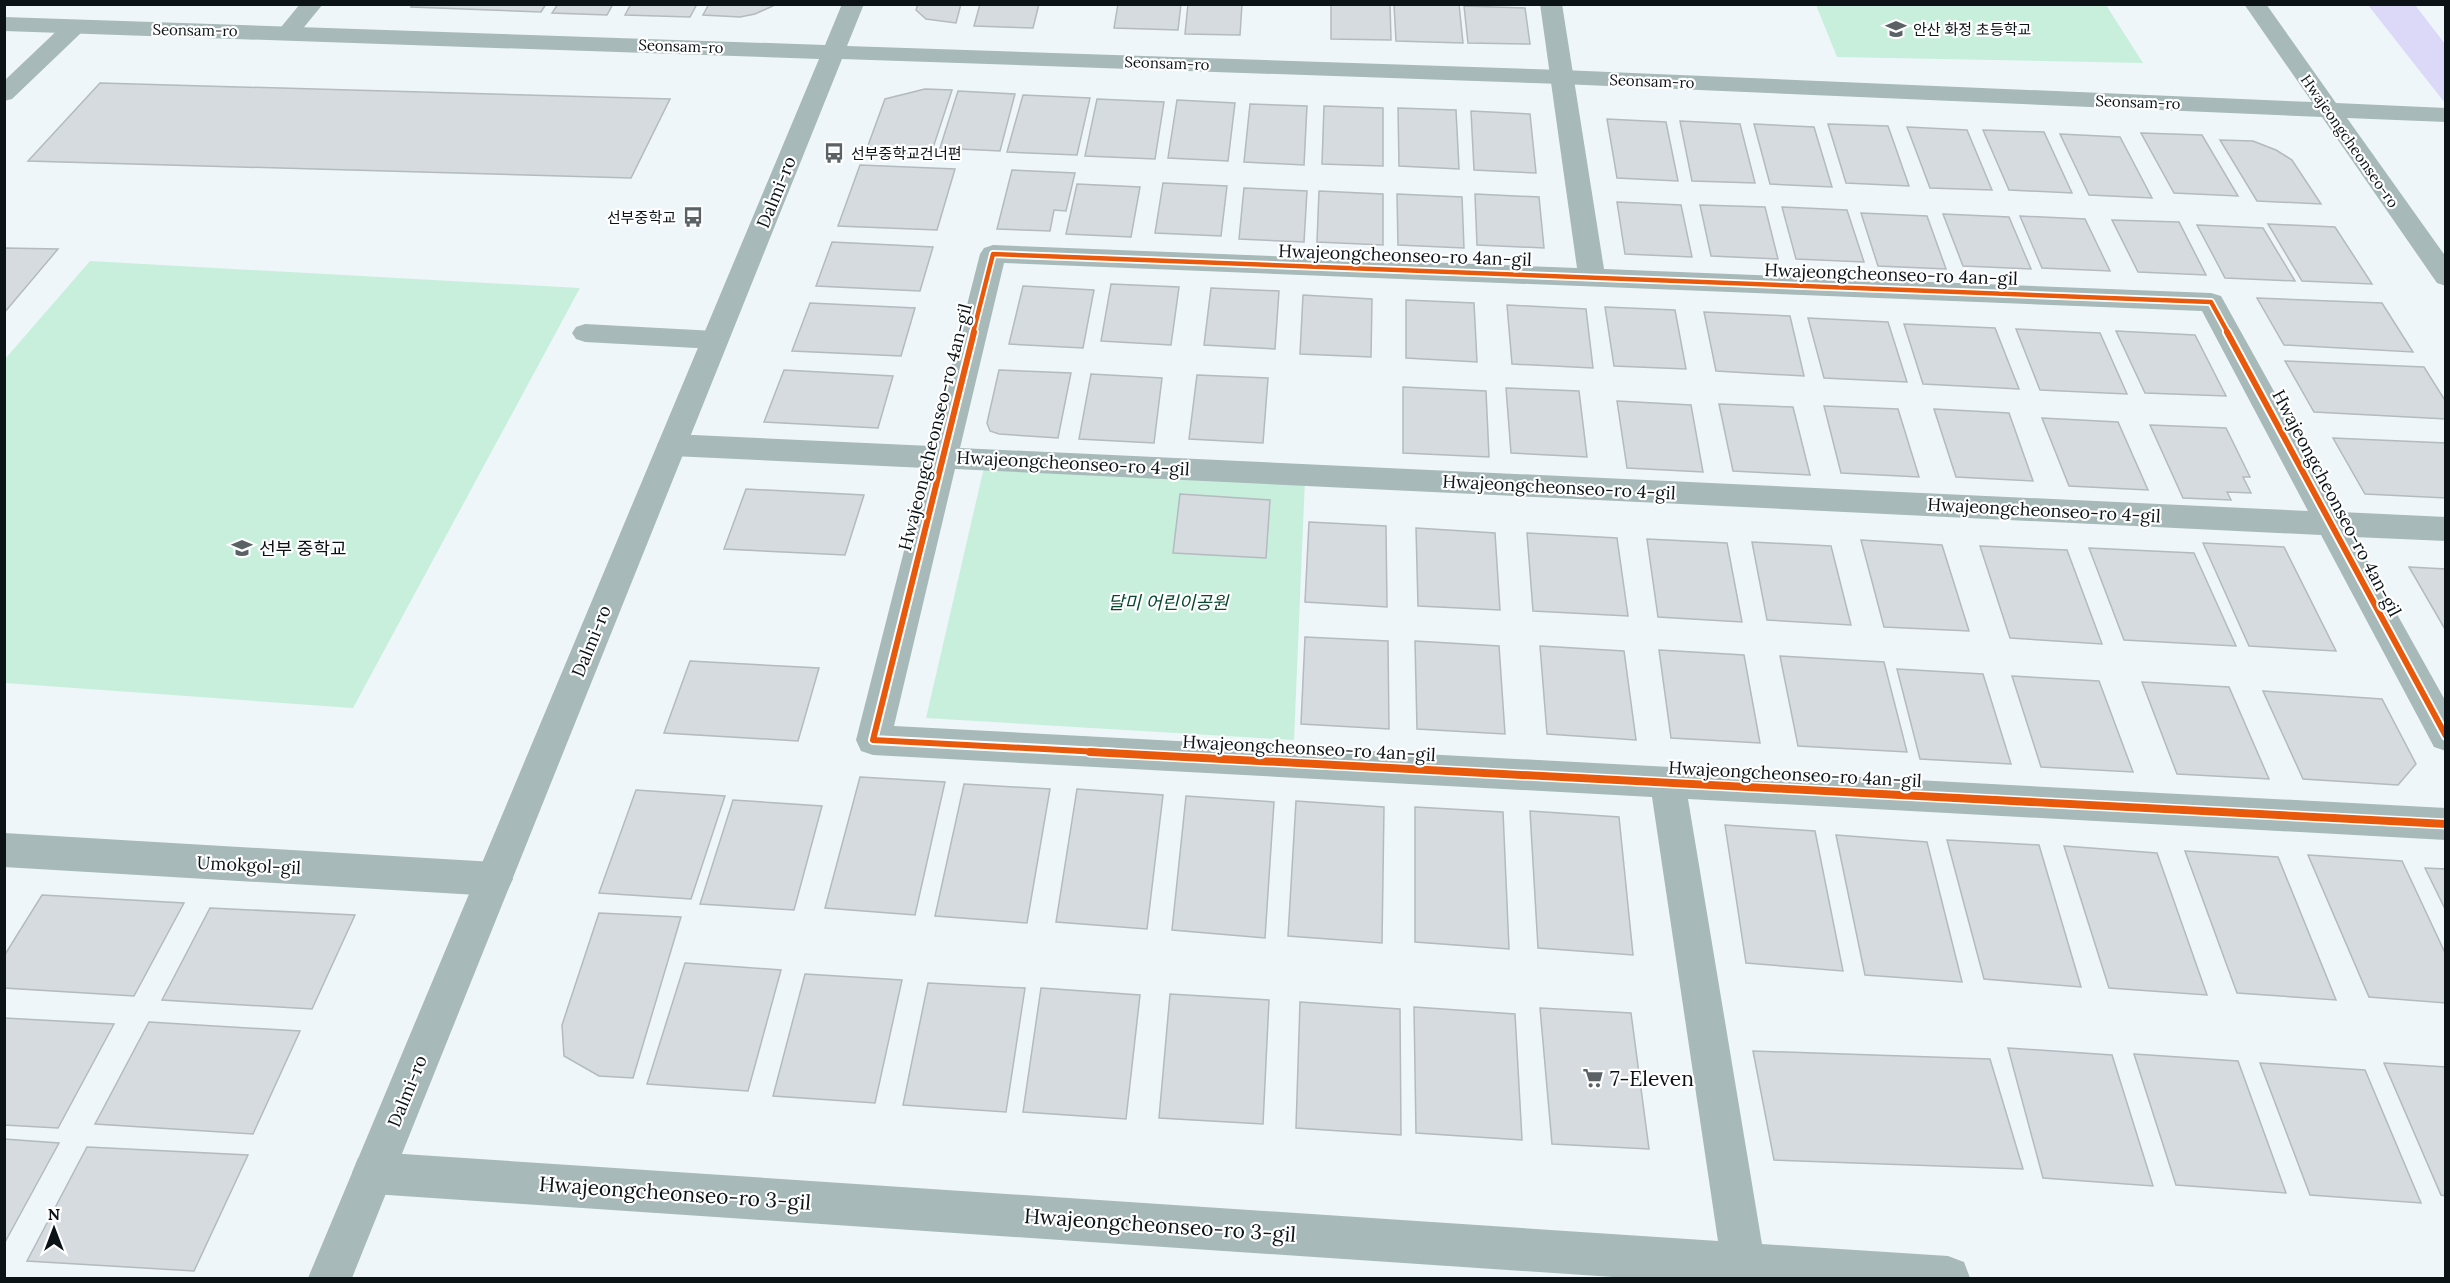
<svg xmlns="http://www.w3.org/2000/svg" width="2450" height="1283" font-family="Lora,'Noto Sans KR',serif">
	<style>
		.green { fill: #c8efdc }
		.water { fill: #dcd8f7 }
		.building { fill: #d6dbe0; stroke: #b4babf; stroke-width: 1.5 }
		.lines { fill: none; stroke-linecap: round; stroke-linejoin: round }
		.service { fill: #a7b9b9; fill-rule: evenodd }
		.minor { fill: #a7b9b9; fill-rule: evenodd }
		.tertiary { fill: #a7b9b9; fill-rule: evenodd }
		.cycleway-far2-casing { stroke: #fff; stroke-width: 8 }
		.cycleway-far1-casing { stroke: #fff; stroke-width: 10 }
		.cycleway-casing { stroke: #fff; stroke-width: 11 }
		.cycleway-far2 { stroke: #e8590c; stroke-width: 4.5 }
		.cycleway-far1 { stroke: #e8590c; stroke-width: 6 }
		.cycleway { stroke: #e8590c; stroke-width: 8 }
		.labels { text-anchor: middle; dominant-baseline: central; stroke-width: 4.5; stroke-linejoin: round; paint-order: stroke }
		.far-poi-label { font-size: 15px; fill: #0b1317; stroke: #fff; text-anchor: start }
		.far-street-label { font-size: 15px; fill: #0b1317; stroke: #fff }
		.street-label { font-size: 18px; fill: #0b1317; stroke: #fff }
		.poi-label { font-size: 18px; fill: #0b1317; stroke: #fff; text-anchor: start }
		.park-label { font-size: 18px; font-style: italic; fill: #05472c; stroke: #fff }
		.near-poi-label { font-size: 21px; fill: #0b1317; stroke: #fff; text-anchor: start }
		.near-street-label { font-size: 21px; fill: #0b1317; stroke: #fff }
	</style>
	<rect width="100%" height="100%" fill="#eef6f9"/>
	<!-- green -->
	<path class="green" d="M1816,5h290l37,58 -306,-6z
		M90,261l490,27 -227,420 -348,-25v-324z
		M985,463l320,16 -11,261 -368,-22z"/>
	<!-- water -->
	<path class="water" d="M2368,5h47l30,39v59z"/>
	<!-- building -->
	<path class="building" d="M413,4h133l-5,8 -130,-5z
		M558,4h55l-6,11 -55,-2z
		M631,4h66l-7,13 -65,-2z
		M709,4h68l-22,10 -15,3 -37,-2z
		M918,4h43l-5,19 -30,-4 -10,-9z
		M980,4h59l-6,24 -59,-2z
		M1118,4h63l-3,26 -64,-2z
		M1188,4h54l-2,31 -55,-1z
		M1331,4h59l1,36 -60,-1z
		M1394,4h65l4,39 -67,-2z
		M1464,6l61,2 5,36 -62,-1z
		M100,83l570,16 -39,79 -603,-17z
		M925,89l27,1 -21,64 -65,-3 19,-52z
		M958,91l57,3 -15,57 -60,-3z
		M1023,95l67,3 -13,57 -70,-3z
		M1097,99l67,3 -9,57 -70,-3z
		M1177,100l58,3 -7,58 -60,-3z
		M1250,104l57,2 -3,59 -60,-3z
		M1324,106l59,2v58l-61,-2z
		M1398,108l58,2 3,59 -60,-3z
		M1471,111l59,3 6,59 -62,-3z
		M1607,119l59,3 12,59 -61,-3z
		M1680,121l60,3 15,59 -63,-2z
		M1754,124l60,3 18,60 -62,-3z
		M1828,124l60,2 21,60 -63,-3z
		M1907,127l60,3 25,60 -62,-2z
		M1983,130l61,2 28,61 -63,-3z
		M2141,133l61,2 36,61 -64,-3z
		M2060,134l60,3 32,61 -63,-3z
		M2220,140l33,1 23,9 16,10 29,44 -64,-3z
		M860,165l95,4 -18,61 -99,-4z
		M1012,170l63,3 -9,38 -12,-1 -4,21 -53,-2z
		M1163,183l64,3 -6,50 -66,-3z
		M1077,184l63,3 -9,50 -65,-3z
		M1244,188l63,3 -3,51 -65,-3z
		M1319,191l64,3v51l-66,-3z
		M1397,194l65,3 2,51 -66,-3z
		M1475,194l64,3 5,51 -67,-3z
		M1617,202l64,3 11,52 -67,-3z
		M1700,205l65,2 13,52 -67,-3z
		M1782,207l65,3 17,52 -68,-3z
		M1861,213l66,3 19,53 -68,-3z
		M1943,214l66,3 22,52 -68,-3z
		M2020,216l65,3 25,52 -68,-3z
		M2112,220l67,2 27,53 -68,-3z
		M2268,224l67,3 37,57 -70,-3z
		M2197,225l66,3 32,53 -70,-3z
		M832,242l101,5 -13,44 -104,-5z
		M4,248l54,1 -54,64z
		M1111,284l68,3 -8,58 -70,-4z
		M1023,286l71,4 -11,58 -74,-4z
		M1211,288l68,3 -4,58 -71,-4z
		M1303,295l69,4 -1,58 -71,-3z
		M2257,298l125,5 31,49 -129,-7z
		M1406,300l68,3 3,59 -71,-4z
		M810,303l105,5 -14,48 -109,-5z
		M1507,305l79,4 7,59 -81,-4z
		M1605,307l70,3 11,59 -72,-3z
		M1704,312l86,4 14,60 -88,-5z
		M1808,318l80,4 19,60 -83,-4z
		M1904,324l91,4 24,61 -96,-5z
		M2016,329l84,4 27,61 -87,-4z
		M2116,331l79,4 31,61 -81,-3z
		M2285,361l139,6 22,35v17l-132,-7z
		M784,370l109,6 -15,52 -114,-6z
		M999,370l72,3 -13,65 -59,-4 -9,-3 -3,-8z
		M1091,374l71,4 -8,65 -75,-4z
		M1197,375l71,3 -5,65 -74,-4z
		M1403,387l83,4 3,66 -86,-4z
		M1506,388l73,3 8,66 -76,-4z
		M1617,401l74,4 12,67 -76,-4z
		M1719,404l74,3 17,68 -77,-4z
		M1824,406l74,3 21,68 -78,-4z
		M1934,409l75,4 24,68 -77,-4z
		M2042,418l76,4 30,68 -79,-4z
		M2150,425l76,3 24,49h-7l8,16 -24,-1 4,8 -48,-2z
		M2333,438l113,5v55l-81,-4z
		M746,489l118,6 -19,60 -121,-6z
		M1180,494l90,6 -4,58 -93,-5z
		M1309,522l77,4 1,81 -82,-5z
		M1416,528l79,5 5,77 -82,-4z
		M1527,533l90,5 11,78 -95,-5z
		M1647,539l80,4 15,79 -84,-5z
		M1861,540l81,5 27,86 -85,-4z
		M1752,542l79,4 20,79 -84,-5z
		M2203,543l81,4 52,104 -87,-5z
		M1980,546l87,4 35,94 -92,-6z
		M2089,548l105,5 42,93 -112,-6z
		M2409,567l37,2v62z
		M1305,637l83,4 1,88 -88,-5z
		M1415,641l84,5 6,88 -88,-5z
		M1540,646l84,5 12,89 -89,-6z
		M1659,650l85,5 16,88 -89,-5z
		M1780,656l104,6 23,90 -109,-6z
		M690,661l129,7 -21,73 -134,-8z
		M1897,669l86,5 28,90 -91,-5z
		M2012,676l87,5 34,91 -92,-5z
		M2142,682l87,5 40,92 -92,-5z
		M2263,691l119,8 34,65 -18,21 -95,-6z
		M860,777l85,5 -30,133 -90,-7z
		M964,784l86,5 -23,134 -92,-7z
		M1077,789l86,6 -16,134 -91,-7z
		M636,790l89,6 -34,103 -92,-6z
		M1186,796l88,6 -9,136 -93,-8z
		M733,800l89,6 -28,104 -94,-6z
		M1296,801l88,6 -2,136 -94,-7z
		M1415,807l88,5 6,137 -94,-7z
		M1530,811l89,6 14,138 -95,-7z
		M1725,825l90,6 28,140 -97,-8z
		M1836,835l91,7 35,140 -97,-7z
		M1947,840l92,5 42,142 -97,-8z
		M2064,846l93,7 50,142 -98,-7z
		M2185,851l93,6 58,143 -99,-7z
		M2308,855l94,6 44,94v48l-77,-6z
		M2425,868l21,1v42z
		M42,895l142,8 -50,93 -130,-8v-32z
		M210,908l145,7 -43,94 -150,-9z
		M599,913l82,4 -48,161 -34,-2 -35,-20 -2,-31z
		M685,963l96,7 -33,121 -101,-7z
		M805,974l97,6 -27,123 -102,-7z
		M928,983l97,5 -19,124 -103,-7z
		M1041,988l99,7 -14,124 -103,-7z
		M1170,994l99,6 -6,124 -104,-6z
		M1300,1002l100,7 1,126 -105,-7z
		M1414,1007l101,7 7,126 -106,-7z
		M1540,1008l91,5 18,136 -97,-5z
		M4,1018l110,6 -56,104 -54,-3z
		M149,1022l151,9 -47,103 -158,-10z
		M2008,1048l104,7 41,131 -110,-8z
		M1753,1051l237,8 33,110 -249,-9z
		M2134,1054l104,7 48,132 -110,-8z
		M2260,1063l105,7 56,133 -111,-8z
		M2384,1063l62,4v129l-5,-1z
		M4,1139l55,4 -55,101z
		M87,1147l161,8 -54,116 -167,-10z"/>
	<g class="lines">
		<!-- service -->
		<path class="service" d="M585,324l130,7 9,3 4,6 -4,6 -9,3 -130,-7 -9,-3 -4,-6 4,-6z"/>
		<!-- minor -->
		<path class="minor" d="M300,4h23l-27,33 -8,2 -8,-2 -3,-5z
			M1540,4h22l42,265 607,24 10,3 120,216 105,5v24l-92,-4 92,165v49l-12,-4 -113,-212 -1366,-66 -61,257 1552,82v32l-758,-41 74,445 186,12 16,6 6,16h-342l-1255,-84 -15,-6 -6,-15 6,-15 15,-6 1345,89 -66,-444 -779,-42 -12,-4 -5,-11 69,-272 -253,-12 -10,-3 -5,-8 5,-8 10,-3 259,12 49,-192 4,-6 9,-3 584,23zM1004,263l1198,48 106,200 -1348,-63z
			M74,20l8,2 3,5 -3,5 -70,67 -8,2v-20l62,-59z
			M4,833l490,29 13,5 6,12 -6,12 -13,5 -490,-29z"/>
		<!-- tertiary -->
		<path class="tertiary" d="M842,4h22l-17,42 715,24 750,32 -68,-98h22l70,99 110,5v14l-99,-4 99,139v29l-9,-3 -115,-166 -760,-33 -720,-25 -490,1219h-44l511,-1219 -815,-28v-14l821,28z"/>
		<!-- cycleway-far2 casing -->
		<g class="cycleway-far2-casing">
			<path id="cycleway-far2" d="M973,333l20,-79 1218,48 17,31"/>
		</g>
		<!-- cycleway-far1 casing -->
		<g class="cycleway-far1-casing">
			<path id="cycleway-far1" d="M974,332l-101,408 245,13
				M2227,332l219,404"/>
		</g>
		<!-- cycleway casing -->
		<g class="cycleway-casing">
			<path id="cycleway" d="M1090,752l1356,72"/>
		</g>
		<!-- cycleway-far2 -->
		<use href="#cycleway-far2" class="cycleway-far2"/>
		<!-- cycleway-far1 -->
		<use href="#cycleway-far1" class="cycleway-far1"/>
		<!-- cycleway -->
		<use href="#cycleway" class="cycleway"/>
	</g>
	<!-- icons -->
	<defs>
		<g id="school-bare" transform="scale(1.62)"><path d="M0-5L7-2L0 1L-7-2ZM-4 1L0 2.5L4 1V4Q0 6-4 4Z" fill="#5a6266" stroke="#fff" stroke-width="2.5" paint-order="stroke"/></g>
		<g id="bus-bare" transform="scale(1.62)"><path d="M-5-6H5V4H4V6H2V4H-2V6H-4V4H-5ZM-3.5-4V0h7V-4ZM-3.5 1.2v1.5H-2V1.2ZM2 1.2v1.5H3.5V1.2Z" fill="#5a6266" stroke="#fff" stroke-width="2.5" paint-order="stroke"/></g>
		<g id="supermarket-bare" transform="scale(1.62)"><path d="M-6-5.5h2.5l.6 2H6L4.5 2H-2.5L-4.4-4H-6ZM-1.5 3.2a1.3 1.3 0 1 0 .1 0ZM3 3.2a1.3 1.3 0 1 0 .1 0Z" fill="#5a6266" stroke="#fff" stroke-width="2.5" paint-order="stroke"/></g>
	</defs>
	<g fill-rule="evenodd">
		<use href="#school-bare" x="1896" y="29"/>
		<use href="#bus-bare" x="834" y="153"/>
		<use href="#bus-bare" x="693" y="217"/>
		<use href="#school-bare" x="242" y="548"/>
		<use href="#supermarket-bare" x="1593" y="1078"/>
	</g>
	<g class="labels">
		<!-- far-poi labels -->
		<g class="far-poi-label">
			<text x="1913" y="29">안산 화정 초등학교</text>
			<text x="851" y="153">선부중학교건너편</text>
			<text x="676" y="217" text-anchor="end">선부중학교</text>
		</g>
		<!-- far-street labels -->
		<g class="far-street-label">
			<text transform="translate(195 30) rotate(1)">Seonsam-ro</text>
			<text transform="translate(681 46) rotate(2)">Seonsam-ro</text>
			<text transform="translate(1167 63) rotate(2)">Seonsam-ro</text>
			<text transform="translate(1652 81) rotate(2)">Seonsam-ro</text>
			<text transform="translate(2138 102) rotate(2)">Seonsam-ro</text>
			<text transform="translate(2350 141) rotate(55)">Hwajeongcheonseo-ro</text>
		</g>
		<!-- street labels -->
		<g class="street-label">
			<text transform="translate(776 192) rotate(-68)">Dalmi-ro</text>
			<text transform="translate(1405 255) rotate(2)">Hwajeongcheonseo-ro 4an-gil</text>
			<text transform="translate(1891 274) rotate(2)">Hwajeongcheonseo-ro 4an-gil</text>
			<text transform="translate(935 427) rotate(-76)">Hwajeongcheonseo-ro 4an-gil</text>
			<text transform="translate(1073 463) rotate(3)">Hwajeongcheonseo-ro 4-gil</text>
			<text transform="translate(1559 487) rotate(3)">Hwajeongcheonseo-ro 4-gil</text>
			<text transform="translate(2337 503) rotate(62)">Hwajeongcheonseo-ro 4an-gil</text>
			<text transform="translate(2044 510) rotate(3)">Hwajeongcheonseo-ro 4-gil</text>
			<text transform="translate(591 641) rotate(-68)">Dalmi-ro</text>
			<text transform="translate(1309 748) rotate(3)">Hwajeongcheonseo-ro 4an-gil</text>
			<text transform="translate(1795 774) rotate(3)">Hwajeongcheonseo-ro 4an-gil</text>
			<text transform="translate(249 865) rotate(3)">Umokgol-gil</text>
			<text transform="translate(407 1091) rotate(-68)">Dalmi-ro</text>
		</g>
		<!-- poi labels -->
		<g class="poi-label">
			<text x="259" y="548">선부 중학교</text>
		</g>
		<!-- park labels -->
		<g class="park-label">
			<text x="1168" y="602">달미 어린이공원</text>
		</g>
		<!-- near-poi labels -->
		<g class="near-poi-label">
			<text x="1610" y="1078">7-Eleven</text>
		</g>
		<!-- near-street labels -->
		<g class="near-street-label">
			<text transform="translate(675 1193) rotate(4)">Hwajeongcheonseo-ro 3-gil</text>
			<text transform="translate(1160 1225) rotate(4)">Hwajeongcheonseo-ro 3-gil</text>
		</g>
	</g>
	<!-- border -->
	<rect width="2450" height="1283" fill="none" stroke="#0b1317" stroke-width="12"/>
	<!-- north arrow -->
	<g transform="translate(54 1229)" stroke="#ffffff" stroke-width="4.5" paint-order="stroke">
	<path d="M0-4.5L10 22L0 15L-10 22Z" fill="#0b1317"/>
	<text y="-9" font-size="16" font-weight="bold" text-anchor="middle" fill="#0b1317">N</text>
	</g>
</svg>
